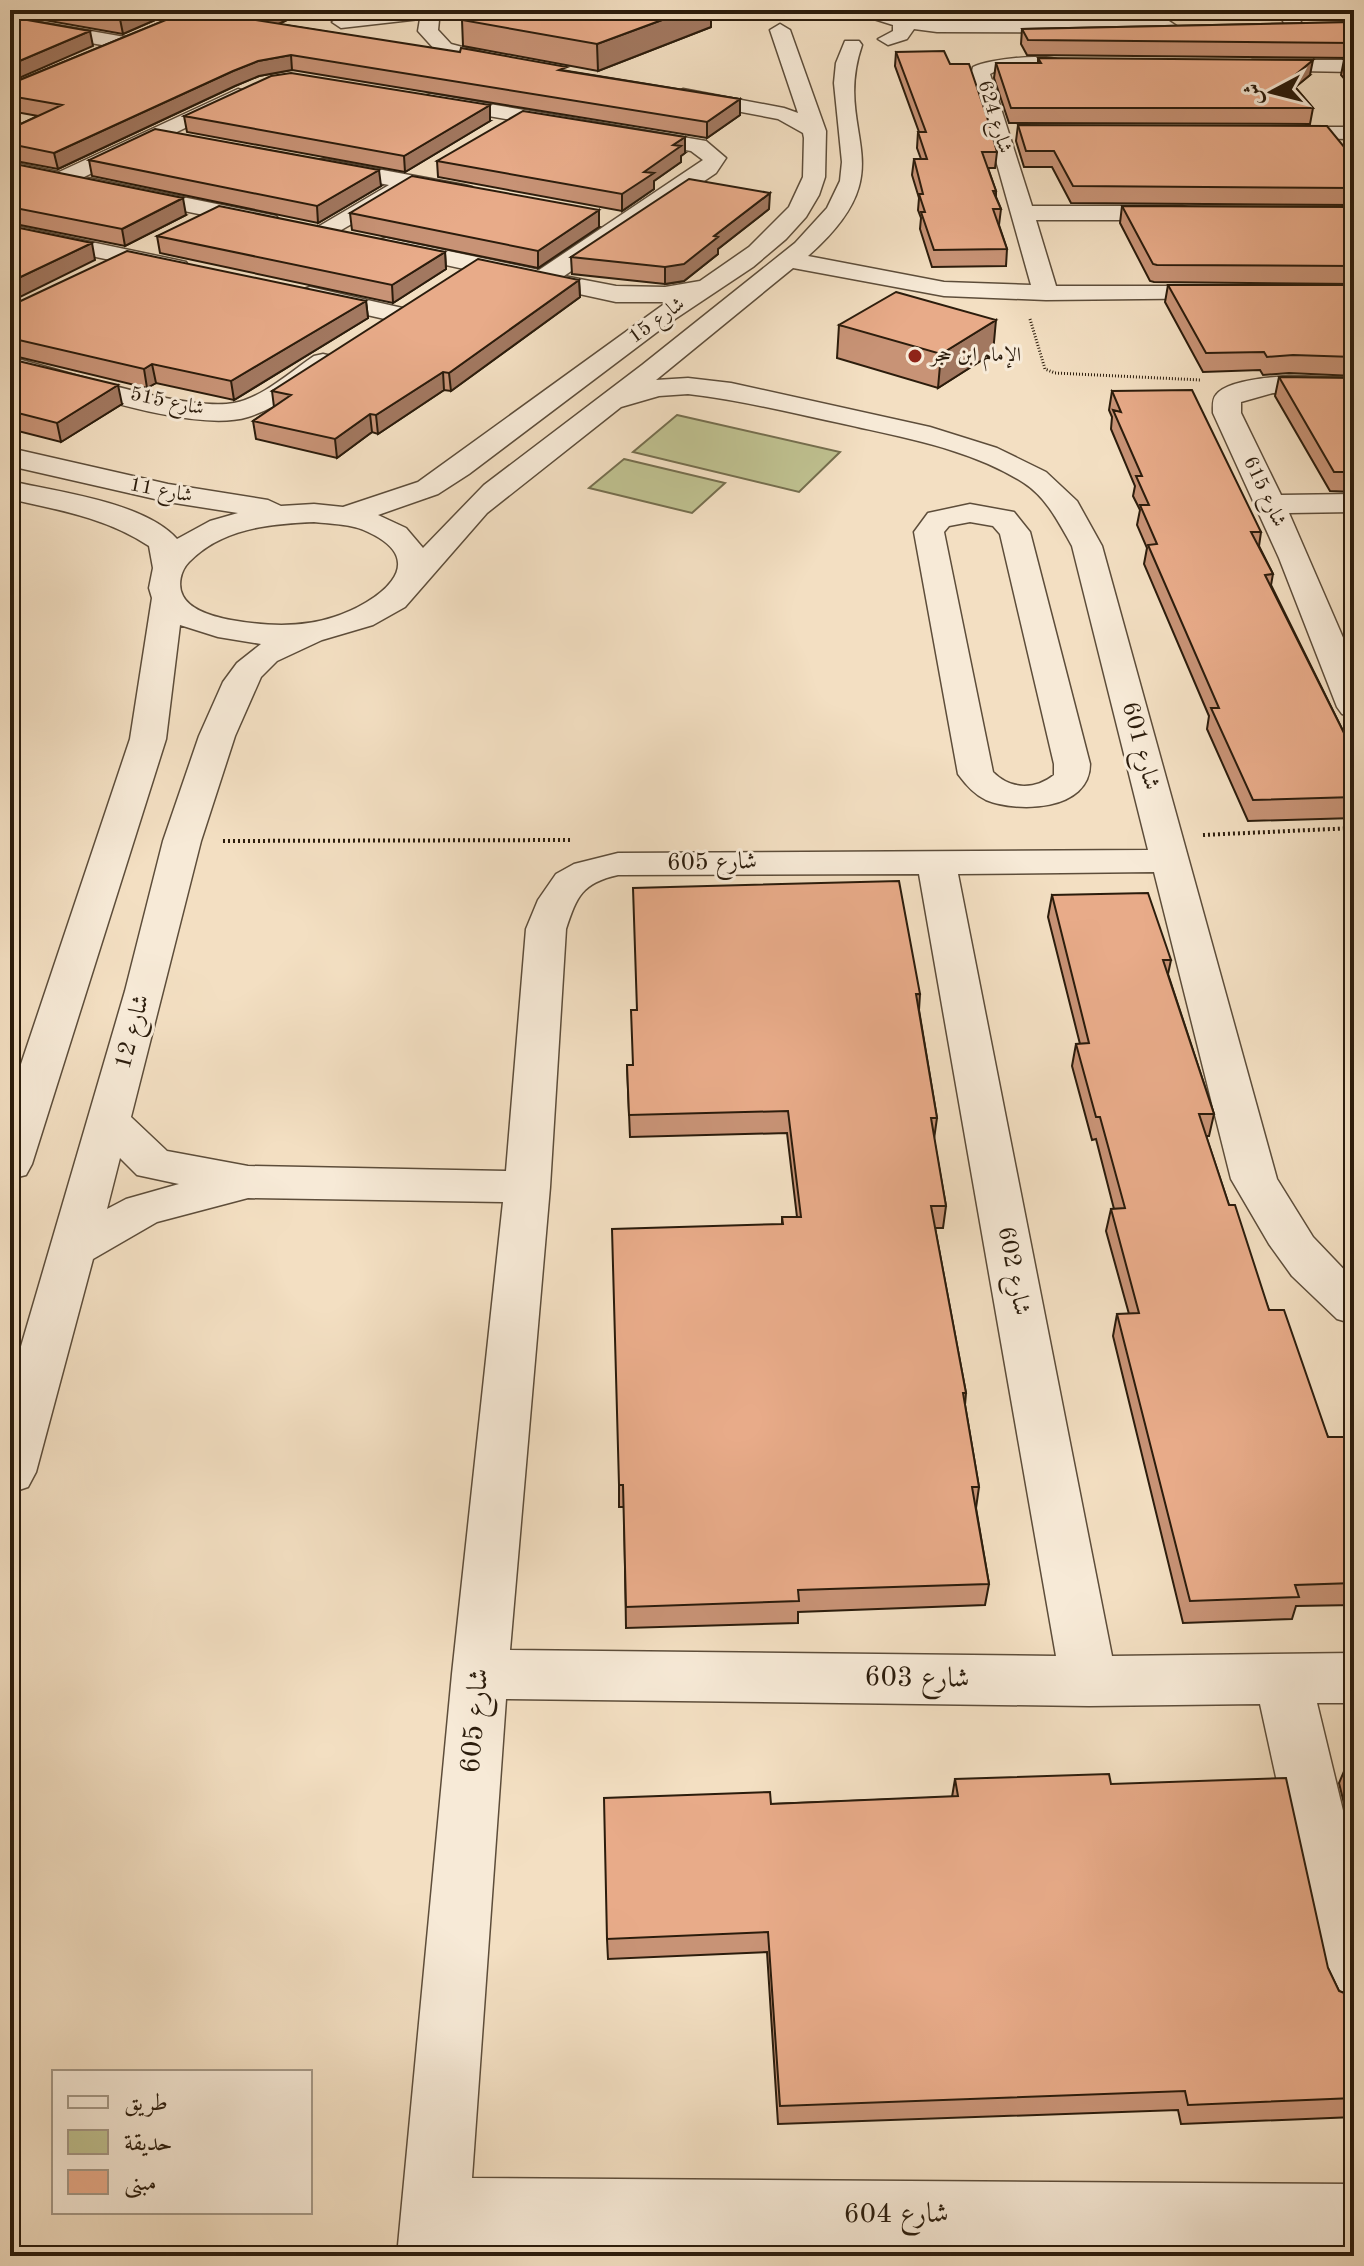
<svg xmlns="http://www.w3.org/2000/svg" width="1364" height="2266" font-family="'Old Standard TT',Amiri,serif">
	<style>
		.green { fill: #bfc190; stroke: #756e4e; stroke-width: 2 }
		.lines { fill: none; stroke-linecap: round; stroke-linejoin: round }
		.minor-casing { stroke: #5d4d3a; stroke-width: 3 }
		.path-far1 { stroke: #2b1c0c; stroke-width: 3; stroke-dasharray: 1 2; stroke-linecap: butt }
		.path { stroke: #2b1c0c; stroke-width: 4; stroke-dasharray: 2 3; stroke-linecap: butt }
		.minor { fill: #f7ead7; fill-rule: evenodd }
		.wall { fill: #c89376; stroke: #2b1c0c; stroke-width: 2 }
		.shaded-wall { fill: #a27860; stroke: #2b1c0c; stroke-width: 2 }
		.building { fill: #e8ab89; stroke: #2b1c0c; stroke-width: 2 }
		.poi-dot { fill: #8f2418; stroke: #f7ead7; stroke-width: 3 }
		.labels { text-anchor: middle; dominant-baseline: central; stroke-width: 6; stroke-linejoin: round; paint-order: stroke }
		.far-street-label { font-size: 20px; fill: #2b1c0c; stroke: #f7ead7 }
		.far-poi-label { font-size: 20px; fill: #2b1c0c; stroke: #f7ead7; text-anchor: start }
		.street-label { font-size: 24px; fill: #2b1c0c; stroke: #f7ead7 }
		.near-street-label { font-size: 28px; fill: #2b1c0c; stroke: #f7ead7 }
	</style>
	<rect width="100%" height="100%" fill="#f3dfc2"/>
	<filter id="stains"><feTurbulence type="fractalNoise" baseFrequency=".0025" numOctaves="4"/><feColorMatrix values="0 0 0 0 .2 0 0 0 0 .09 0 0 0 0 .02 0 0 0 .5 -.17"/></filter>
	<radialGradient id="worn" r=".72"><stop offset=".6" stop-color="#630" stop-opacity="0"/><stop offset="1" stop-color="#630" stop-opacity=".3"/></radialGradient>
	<!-- green -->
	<path class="green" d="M677,415l163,37 -41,40 -166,-40z
		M624,459l101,24 -33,30 -103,-25z"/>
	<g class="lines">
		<!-- minor casing -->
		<g class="minor-casing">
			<path id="minor" d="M403,10h37l-2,20 13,14 61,16 3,4 -10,6 -68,-18 -19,-21 2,-12 -79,9 -9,-6 9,-6z
				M856,10h28l53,10 232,1 9,6 -9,6 -232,-1 -23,-3 -7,10 -19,6 -10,-6 15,-8v-6l-35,-11z
				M1277,10h16l12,18 -2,4h-14z
				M10,17l115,20 10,6 -10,6 -115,-20z
				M780,24l10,6 36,101 -1,46 -6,18 -13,22 -20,22 -33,28 -84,56 -200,151 -31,20 -60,21 28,13 17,20 61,-63 158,-120 153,-122 32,-35 13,-27 2,-19 -8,-79 2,-20 9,-22h14l3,4c-31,91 47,122 -54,211l136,26 87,3 -43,-153 -18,-52 3,-13c17,-8 80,-16 93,-3l-10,6 -60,1 -6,3 42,132h150l8,2 4,5 -4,5 -8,2h-146l20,66h172l9,2 3,5 -3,5 -191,2 -102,-4 -151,-28 -137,112 32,-2 43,5 199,44 67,21 49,24 31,29 25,45 175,633 36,58 41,43v44l-17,-5 -45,-43 -23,-32 -38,-65 -77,-307 -196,2 154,782 242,-3v50h-37l37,153v162l-22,-9 -10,-22 -62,-283 -171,2 -583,-7 -34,479 882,6v68l-887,-6v10h-70l55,-582 51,-472 -255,-4 -91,24 -64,37 -57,213 -8,15 -18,6v-109l115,-393 38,-150 36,-105 24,-54 14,-19 24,-19 -43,-7 -38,-12 -14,114 -134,425 -6,11 -16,4v-82l120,-358 22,-141 -3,-10 4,-20 -4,-22c-42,-28 -90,-36 -139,-47v-18c48,11 134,21 167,58l33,-18 28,-8 -70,-11 -158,-36v-18l158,36 100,16 13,6 33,-2 29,3 75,-25 249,-180h-51l-230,-50 -8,-2 -4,-5 4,-5 8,-2 153,32 164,-110 -12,-9 -260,-45 -10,-6 3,-4 7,-2 275,47 20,17 -10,15 -152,103 52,10 49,1 35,-6 49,-34 40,-40 14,-30 1,-39 -1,-5 -25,-14 -95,-18 -10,-6 10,-6 101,19 14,5 -28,-83zM688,394c53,6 104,19 156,30 61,14 127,25 180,59 23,15 35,40 48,63l76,304 -530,3 -44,11 -18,10 -18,26 -12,29 -20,242 -258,-5 -81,-15 -36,-34 70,-276 34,-105 26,-59 16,-16 45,-21 51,-15 32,-18 82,-94 134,-106 38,-11zM314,522c18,2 38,2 54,10 67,31 7,72 -34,85 -32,11 -70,9 -103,3 -16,-3 -40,-9 -48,-24 -6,-11 -2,-26 6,-34 33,-34 80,-38 125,-40zM919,874l137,782 -546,-6 40,-463 16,-258c11,-33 16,-46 52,-54zM120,1158l17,17 42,9 -53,15 -19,10z
				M1252,60h102v12l-109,-2 -3,-4z
				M238,89l7,2 3,4 -3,4 -161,78 192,39 4,5 -4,5 -8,2 -258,-52v-14l49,10z
				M1272,127h82v12l-90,-1 -3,-5z
				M323,159l141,26 8,2 3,5 -3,5 -8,2 -52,-10 -88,51 -8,-2 -4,-5 4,-5 73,-43 -74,-14 -3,-5 3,-5z
				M10,225l167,35 9,2 3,5 -3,5 -9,2 -167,-35z
				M310,287l97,22 4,5 -4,5 -9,3 -97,-22 -4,-5 4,-5z
				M323,354l9,2 4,6 -4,6c-26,17 -52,39 -84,49 -55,17 -180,-29 -238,-44v-16c53,13 174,55 224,46 28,-5 56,-31 80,-47z
				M1289,376l65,2v16l-81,-1 -32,9v11l40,82 73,-1v18l-65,1 65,150v54l-12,-3 -5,-7 -58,-149 -66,-145c0,-6 -1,-14 3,-18 11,-15 56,-18 73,-19z
				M970,504l44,8 16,20 60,232c0,47 -72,49 -104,36 -12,-6 -20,-15 -28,-26l-44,-242 14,-19zM970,522l23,4 7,8 54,230v11c-19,15 -43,15 -61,-3l-49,-240 5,-6z"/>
		</g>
		<!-- path-far1 -->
		<path class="path-far1" d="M1030,319l15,50 10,4 146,7"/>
		<!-- path -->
		<path class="path" d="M1203,835l151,-7
			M223,841l350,-1"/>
		<!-- minor -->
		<use href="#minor" class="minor"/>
	</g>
	<!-- wall -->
	<path class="wall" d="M10,10h168l-55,24 -113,-20z
		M190,10h117l-28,14 461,75v16l-33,23 -415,-68 -33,6 -24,10 -177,83 -48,-9v-31l28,-13 -28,-5v-27z
		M463,10h52l196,17 -113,44 -135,-25 -1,-26z
		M1310,10h44v9h-46z
		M1354,22v36l-327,-3 -6,-11 1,-15z
		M896,52l54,12 47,88 -2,16h-7l8,23v6l5,12 -2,16 8,24 -1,17 -74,1 -12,-38 1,-11 -3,-8 1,-12 -7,-23 2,-16h7l-4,-11 1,-16h1l-24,-66z
		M1038,58l272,17 -15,12 18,21 -3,16 -301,-1 -15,-45 2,-15h42z
		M1354,59v31l-13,-15 3,-15z
		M184,116l306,5 -85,51 -218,-40z
		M1018,125l336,34v46l-283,-2 -19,-36h-28l-8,-26z
		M685,153l-4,3v6l-27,19v8l-32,22 -184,-34 -1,-16z
		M89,160l292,26 -63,37 -226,-47z
		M10,163l176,52 -61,31 -115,-23z
		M1122,206l232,1v77l-200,-2 -4,-1 -30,-58z
		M769,209l-51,40v5l-34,27 -19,3 -93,-10 -1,-17z
		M350,213l249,14 -61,41 -186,-38z
		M157,236l288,16 1,17 -53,34 -233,-50z
		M579,280l1,17 -129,94 -7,-1 -66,44 -6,-2 -35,26 -81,-19 -3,-18 21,-14 -2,-16z
		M1168,285h186v91l-65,-3 -26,2 -3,-5 -57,2 -38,-70z
		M366,301l2,17 -134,82 -78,-17 -9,5 -137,-33v-49z
		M839,325l154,28 -55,35 -101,-30z
		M10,359l112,45 -61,38 -51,-13z
		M1279,377l75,1v114l-24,-1 -55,-95z
		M1112,391l149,141 -2,14 14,28 -2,11 79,160 -1,6 5,10v57l-106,3 -41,-92 2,-13 -65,-152 3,-16 -10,-23 3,-15 -7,-14 2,-10 -24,-57 1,-12 -3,-7z
		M1348,495h6v38l-10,-18z
		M1052,895l119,65 -3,14 46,140 -5,22h-3l23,69 40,105 59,127h26v168l-58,1 -4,13 -109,4 -70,-287 4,-22h12l-23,-83 5,-22h3l-18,-70 -4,1 -20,-74 4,-22h4l-32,-127z
		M920,994l-1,16 18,108 -3,21 12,67 -3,22h-8l31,165 -1,12 14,82 -3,21 13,76 -4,21 -187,7v11l-172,5 -2,-121h-5v-22l163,-261v-7h15l-10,-84 -157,4 -3,-72h6l3,-55z
		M1348,1762h6v82l-15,-61z
		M955,1779l156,5 217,184 11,23 15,6v120l-173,7 -3,-14 -400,14 -11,-172 -159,7 -1,-20 164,-135 181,-7z"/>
	<!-- shaded-wall -->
	<path class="shaded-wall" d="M142,10h36l-55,24 -3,-15z
		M276,10h31l-51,25 -1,-15z
		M689,10h22v17l-113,44 -1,-27z
		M90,31l3,15 -83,36v-17z
		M291,55l1,15 -33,6 -24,10 -177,83 -4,-16 179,-82 25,-10z
		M1313,60l-3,15 -24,20 3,-15z
		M740,99v16l-33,23v-16z
		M490,105v16l-85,51 -1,-16z
		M685,137v16l-4,3v6l-27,19v8l-32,22v-17l22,-22 29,-27z
		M379,170l2,16 -63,37 -1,-17z
		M770,193l-1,16 -51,40v5l-34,27 -19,3v-17l49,-31z
		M183,198l3,17 -61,31 -3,-17z
		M599,210v17l-61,41v-17z
		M92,243l3,17 -85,42v-20z
		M445,252l1,17 -53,34 -1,-18z
		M579,280l1,17 -129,94 -2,-18z
		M366,301l2,17 -134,82 -3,-19z
		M996,320l-3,33 -55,35 3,-34z
		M152,364l4,19 -9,5 -3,-19z
		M443,372l1,18 -66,44 -2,-19z
		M118,385l4,19 -61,38 -4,-19z
		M370,414l2,18 -35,26 -2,-19z"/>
	<!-- building -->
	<path class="building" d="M67,10h75l-22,9z
		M190,10h86l-21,10 205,32 1,-4 106,19 -8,3 181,29 -33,23 -416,-67 -33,6 -25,10 -179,82 -44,-9v-15l52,-24 -52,-9v-12z
		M463,10h51v1l3,-1h172l-92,34 -135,-24z
		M10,17l80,14 -80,34z
		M1354,22v21l-326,-3 -6,-11z
		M944,51l6,13h19l18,53 10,35h-15l14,39h-3l8,18h-8l14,40 -73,1 -13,-38h4l-6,-18h4l-9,-35h13l-9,-27h8l-30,-80z
		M1038,58l275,2 -24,20 24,28h-302l-15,-45h45z
		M1354,59v12l-10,-11z
		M291,73l199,32 -86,51 -220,-40 87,-40z
		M523,111l162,26 -12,8 8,1 -37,26 10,1 -32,21 -185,-33z
		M1018,125l309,1 27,33v29l-281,-2 -19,-35h-28z
		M155,129l224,41 -62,36 -228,-46z
		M10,163l173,35 -61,31 -112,-22z
		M412,176l187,34 -61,41 -188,-38z
		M689,179l81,14 -56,43 4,1 -34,27 -19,3 -94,-10z
		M219,206l226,46 -53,33 -235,-49z
		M1122,206l232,1v59l-197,-1 -4,-1z
		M10,226l82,17 -82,39z
		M127,251l239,50 -135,80 -79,-17 -8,5 -134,-31v-32z
		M478,259l101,21 -130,93 -6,-1 -67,43 -6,-1 -35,25 -82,-18 38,-26 -19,-4z
		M1168,285h186v72l-61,-2 -26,2 -3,-5 -58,1z
		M896,292l100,28 -55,34 -102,-29z
		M10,359l108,26 -61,38 -47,-12z
		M1279,377l75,1v94h-20z
		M1192,390l69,142h-10l22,42 -8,1 85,170h-4l8,16v36l-101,3 -42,-92h8l-71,-163 9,-1 -17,-39h9l-13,-29h6l-29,-66 8,2 -9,-21z
		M1348,495h6v10z
		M899,881l21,113h-4l21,124h-6l15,88h-15l35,187h-3l16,94h-7l17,97 -191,6 1,11 -173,6 -3,-122h-4l-7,-256 171,-5 -1,-7h19l-13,-106 -159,4 -2,-50h6l-2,-55h6l-4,-122z
		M1148,893l23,67h-8l51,154h-15l30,91h6l34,105h15l44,127h26v146l-59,2 4,12 -109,4 -73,-287 22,-1 -28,-104 14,-1 -25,-91h-4l-20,-73 13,-1 -37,-148z
		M1348,1762h6v24z
		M1109,1774l2,10 175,-6 42,190 11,23 15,6v101l-166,7 -3,-14 -405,15 -12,-174 -161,7 -3,-141 166,-6 1,12 187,-8 -3,-17z"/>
	<!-- markers -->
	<circle class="poi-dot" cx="915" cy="356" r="8"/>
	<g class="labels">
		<!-- far-street labels -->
		<g class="far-street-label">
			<text transform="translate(994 117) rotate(73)">شارع 624</text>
			<text transform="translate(657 321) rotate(-36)">شارع 15</text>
			<text transform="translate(167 402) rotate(12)">شارع 515</text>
			<text transform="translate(161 491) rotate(11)">شارع 11</text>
			<text transform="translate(1264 492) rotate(65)">شارع 615</text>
		</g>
		<!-- far-poi labels -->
		<g class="far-poi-label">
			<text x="931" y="356">الإمام ابن حجر</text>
		</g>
		<!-- street labels -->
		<g class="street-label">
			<text transform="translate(1140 746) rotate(75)">شارع 601</text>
			<text transform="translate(712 863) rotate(-1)">شارع 605</text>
			<text transform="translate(133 1032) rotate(-75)">شارع 12</text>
			<text transform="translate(1013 1271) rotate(79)">شارع 602</text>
		</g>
		<!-- near-street labels -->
		<g class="near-street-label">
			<text transform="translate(917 1679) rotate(1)">شارع 603</text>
			<text transform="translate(476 1721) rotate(-85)">شارع 605</text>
			<text x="896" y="2215">شارع 604</text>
		</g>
	</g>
	<!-- margin -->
	<rect width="1364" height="2266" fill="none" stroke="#f3dfc2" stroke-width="40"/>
	<rect x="12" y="12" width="1340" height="2242" fill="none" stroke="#2b1c0c" stroke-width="4"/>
	<rect x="20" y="20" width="1324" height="2226" fill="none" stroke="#2b1c0c" stroke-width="2"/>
	<!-- legend -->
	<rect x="52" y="2070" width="260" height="144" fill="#f7ead7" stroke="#a59886" stroke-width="2"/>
	<rect x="68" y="2096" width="40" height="12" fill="#f7ead7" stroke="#a59886" stroke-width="2"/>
	<text x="124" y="2110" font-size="24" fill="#2b1c0c">طريق</text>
	<rect x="68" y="2130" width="40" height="24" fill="#bfc190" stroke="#a59886" stroke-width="2"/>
	<text x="124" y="2150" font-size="24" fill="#2b1c0c">حديقة</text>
	<rect x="68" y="2170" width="40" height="24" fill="#e8ab89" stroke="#a59886" stroke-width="2"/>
	<text x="124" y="2190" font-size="24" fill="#2b1c0c">مبنى</text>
	<!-- north arrow -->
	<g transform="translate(1272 92) rotate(263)" stroke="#f7ead7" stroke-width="6" paint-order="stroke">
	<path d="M0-6L14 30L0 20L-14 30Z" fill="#2b1c0c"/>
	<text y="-12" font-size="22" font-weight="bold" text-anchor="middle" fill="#2b1c0c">ش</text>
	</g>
	<rect width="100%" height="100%" filter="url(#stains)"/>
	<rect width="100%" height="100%" fill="url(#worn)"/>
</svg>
